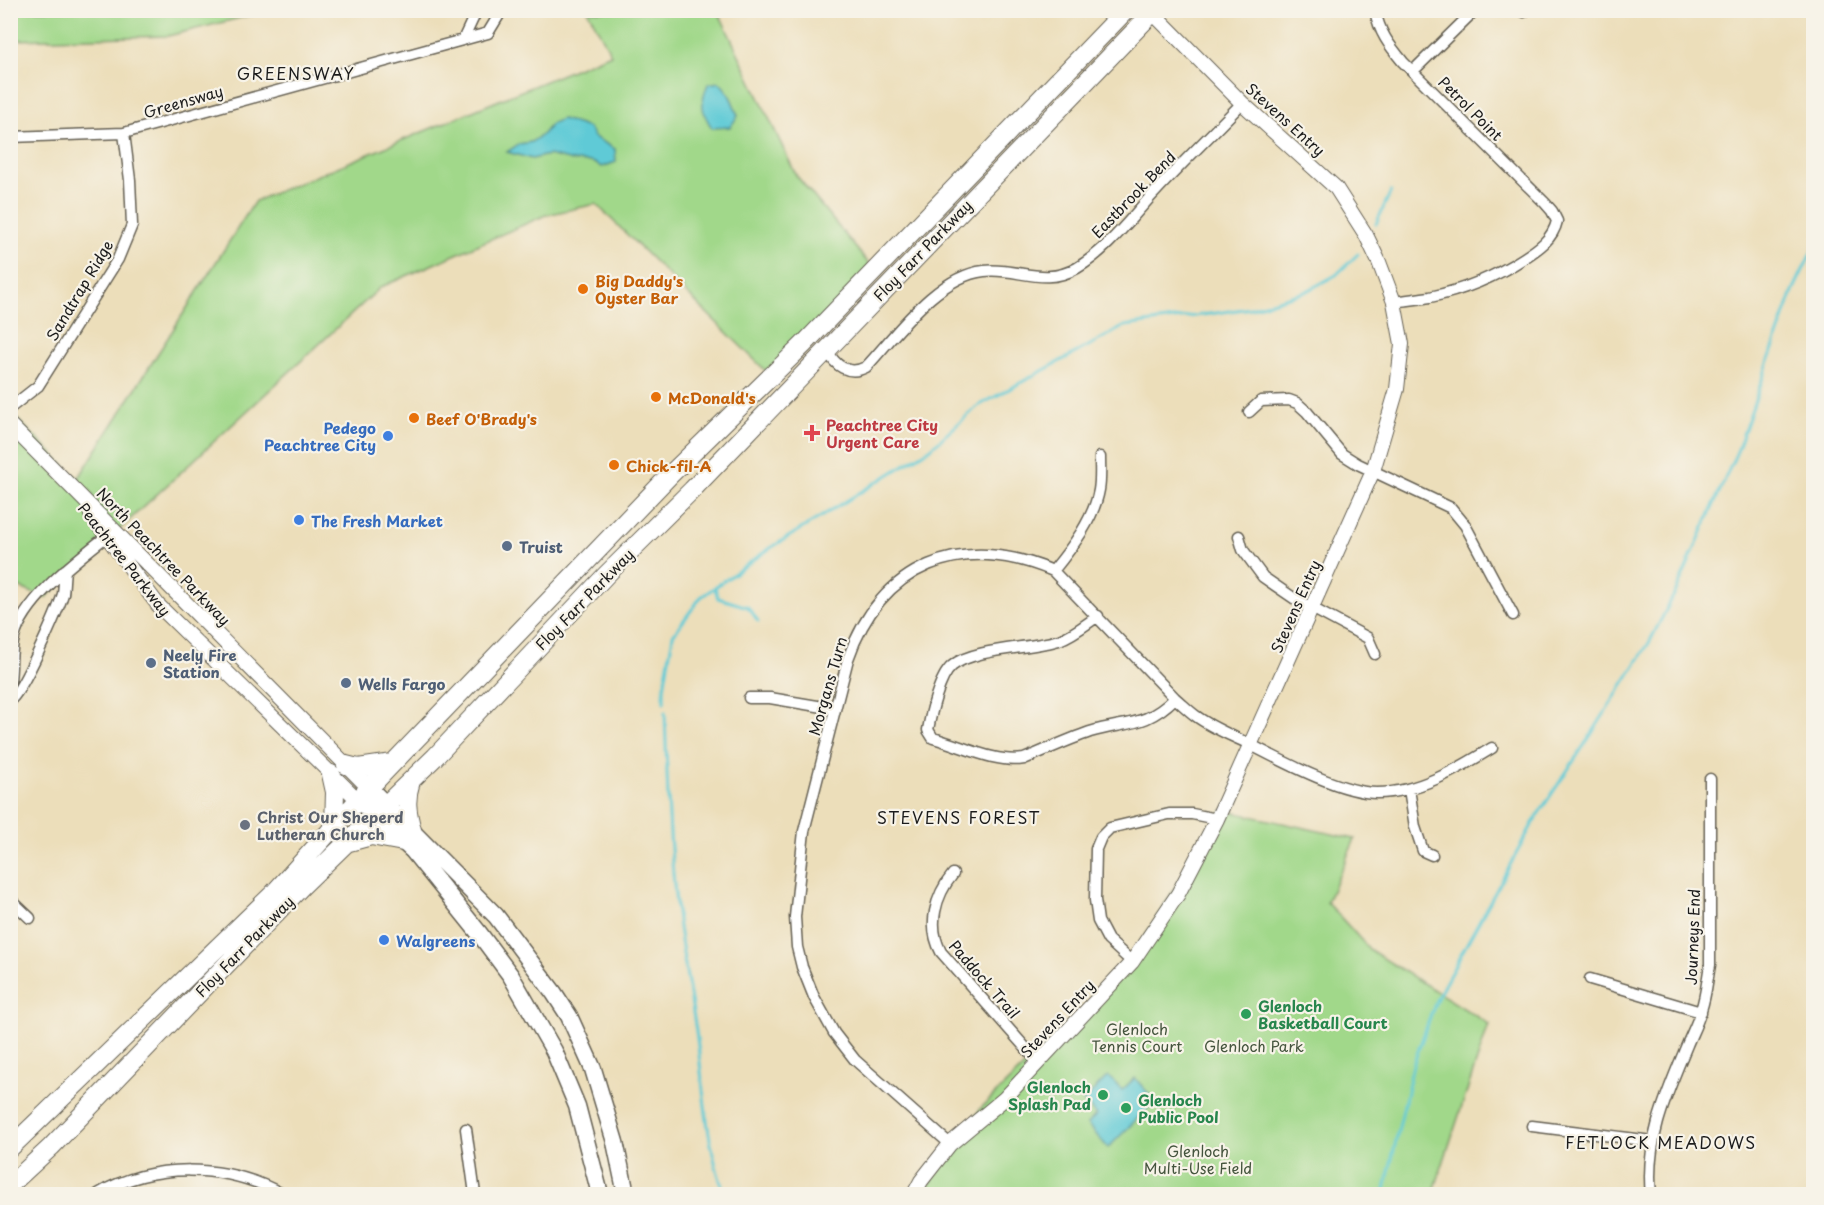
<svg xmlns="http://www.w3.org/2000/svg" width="1824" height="1205" font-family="'Playpen Sans',sans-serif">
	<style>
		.green { fill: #a1d88a; stroke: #5e7a53; stroke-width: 1.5 }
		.water { fill: #5ecad6; stroke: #3d7379; stroke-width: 1.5 }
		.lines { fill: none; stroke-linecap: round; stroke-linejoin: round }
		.stream { stroke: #5ecad6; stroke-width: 3 }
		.minor-casing { stroke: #656053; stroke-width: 13 }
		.tertiary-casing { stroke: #656053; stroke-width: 16 }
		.secondary-casing { stroke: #656053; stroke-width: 19 }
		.primary-casing { stroke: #656053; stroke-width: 20 }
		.minor { stroke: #fff; stroke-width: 10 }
		.tertiary { stroke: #fff; stroke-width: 14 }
		.secondary { stroke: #fff; stroke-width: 16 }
		.primary { stroke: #fff; stroke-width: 18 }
		.food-dot { fill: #e8710a; stroke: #f7f3e8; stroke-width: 2 }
		.health-dot { fill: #e0444e; stroke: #f7f3e8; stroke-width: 2 }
		.shop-dot { fill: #3f7fe0; stroke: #f7f3e8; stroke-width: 2 }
		.service-dot { fill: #5c6f8a; stroke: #f7f3e8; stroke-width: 2 }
		.worship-dot { fill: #6b7280; stroke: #f7f3e8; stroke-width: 2 }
		.leisure-dot { fill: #2e9e5b; stroke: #f7f3e8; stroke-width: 2 }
		.labels { text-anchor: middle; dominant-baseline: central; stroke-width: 4.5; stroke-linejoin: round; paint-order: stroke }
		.street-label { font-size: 15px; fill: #1c1c1c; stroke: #f7f3e8 }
		.food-label { font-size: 15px; font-weight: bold; fill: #c56008; stroke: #f7f3e8; text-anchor: start }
		.health-label { font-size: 15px; font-weight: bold; fill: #be3a42; stroke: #f7f3e8; text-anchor: start }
		.shop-label { font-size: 15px; font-weight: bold; fill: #366cbe; stroke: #f7f3e8; text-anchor: start }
		.service-label { font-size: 15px; font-weight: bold; fill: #4e5e75; stroke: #f7f3e8; text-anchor: start }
		.worship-label { font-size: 15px; font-weight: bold; fill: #5b616d; stroke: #f7f3e8; text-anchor: start }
		.leisure-label { font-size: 15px; font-weight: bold; fill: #27864d; stroke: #f7f3e8; text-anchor: start }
		.park-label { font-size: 15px; fill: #44543d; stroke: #f7f3e8 }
		.neighbourhood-label { font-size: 16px; letter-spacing: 1.5px; fill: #1c1c1c; stroke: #f7f3e8 }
	</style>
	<rect width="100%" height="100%" fill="#f7f3e8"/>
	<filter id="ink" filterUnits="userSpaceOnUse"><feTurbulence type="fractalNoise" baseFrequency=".0167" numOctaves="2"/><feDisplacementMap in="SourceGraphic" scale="12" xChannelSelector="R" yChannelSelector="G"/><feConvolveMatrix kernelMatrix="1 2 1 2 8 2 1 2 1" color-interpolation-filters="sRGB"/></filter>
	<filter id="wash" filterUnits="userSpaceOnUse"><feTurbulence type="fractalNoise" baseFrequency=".008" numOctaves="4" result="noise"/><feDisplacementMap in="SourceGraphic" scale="24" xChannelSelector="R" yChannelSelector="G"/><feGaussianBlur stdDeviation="1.35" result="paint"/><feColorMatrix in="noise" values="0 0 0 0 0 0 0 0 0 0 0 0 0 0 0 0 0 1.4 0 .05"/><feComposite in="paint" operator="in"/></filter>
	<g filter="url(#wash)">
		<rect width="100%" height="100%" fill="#ecdeba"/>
		<!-- green -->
		<path class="green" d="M10,11l1,-1 257,1 -100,25 -157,4z
			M588,11h130l78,164 74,90 -98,112 -176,-173 -50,11 -165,72 -336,311 -34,-14 -1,-172 68,67 177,-278 356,-147z
			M1223,810l132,29 -28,63 43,48 119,74 -56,170h-510l57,-85 145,-140z"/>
		<!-- water -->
		<path class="water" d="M719,82c10,9 14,20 19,34l-8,11 -18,1c-11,-17 -12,-25 -4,-44z
			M562,119l27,9 5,9 21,12 1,13 -14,5 -10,-5 -19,-1 -25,-6 -16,4 -25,-7 12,-8 12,-2 12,-8 9,-11z
			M1108,1076l14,14 13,-12 20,23 -47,47 -21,-24 9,-9 -13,-14z"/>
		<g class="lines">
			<!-- stream -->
			<path class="stream" d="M1376,224l15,-33
				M715,588l3,10 30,9 10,14
				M664,702v-14l9,-53 28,-38 68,-48 161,-100 48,-43 147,-80 126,-18 54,-16 31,-17 22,-21
				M665,712c2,67 4,134 12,200 5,42 14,84 20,126 7,52 9,108 28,156
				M1384,1194l29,-129 24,-67 100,-182 52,-78 60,-95 29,-56 60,-138 55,-158 21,-44"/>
		</g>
	</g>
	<g filter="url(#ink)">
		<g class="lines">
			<!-- minor casing -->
			<g class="minor-casing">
				<path id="minor" d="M1375,10c4,22 14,35 28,52l142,141 7,8 5,10c-4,18 -19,28 -33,37 -29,19 -60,32 -94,39 -12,2 -24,3 -36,5
					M1522,10l2,2 2,-2
					M463,40l14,-30
					M1413,71l62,-61
					M10,137l114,-4 364,-100 14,-23
					M827,349c7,17 22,27 39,18 30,-32 71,-91 118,-96 33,-4 60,16 93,-3 32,-19 54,-51 79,-77 28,-30 57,-58 86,-88
					M10,408l28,-22 80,-127 14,-34 -2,-45 -6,-47
					M1249,412l12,-11 28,-1 8,3 10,9 35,42 16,10 93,44 14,17 48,90
					M1239,536l4,14 20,27 32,22 73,39 7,16
					M1053,571c18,-22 41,-52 46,-81 2,-11 1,-22 1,-33
					M1098,616c-13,9 -25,19 -39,24 -29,9 -85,8 -107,26 -13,11 -21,47 -24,64l5,8c27,7 63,26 91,21 22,-9 43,-19 66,-27 36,-11 55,-4 85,-34
					M10,680c2,-14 0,-29 4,-42 10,-40 67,-81 98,-106
					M749,698h21l65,11
					M10,700c12,-7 48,-90 53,-106 1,-8 1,-16 2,-24
					M1409,789l6,38 8,24 9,4
					M953,874c-18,22 -26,52 -12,78l97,110
					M10,899l20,19
					M1132,962l-24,-22 -10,-19 -3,-21 1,-51 5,-12 9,-9 59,-14h23l25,5
					M1590,979l111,33
					M1532,1126l120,15
					M466,1129l9,65
					M950,1144l-95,-84 -21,-27 -20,-36 -12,-30 -5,-20 -2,-30 9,-86 44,-172c33,-95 114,-127 205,-88l122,127c7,6 14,13 21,18 16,12 35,19 53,28 33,17 92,49 128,49 41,0 81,-24 115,-45
					M98,1194c55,-32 128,-31 184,0
					M1651,1194c-6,-53 16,-101 36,-149 5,-12 11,-23 14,-35 5,-14 6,-29 9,-45v-186"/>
			</g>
			<!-- tertiary casing -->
			<g class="tertiary-casing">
				<path id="tertiary" d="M10,425l359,363
					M91,515l67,90 200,195
					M914,1194l7,-13 29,-37 54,-45 128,-137 46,-68 39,-75 156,-348 24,-82 5,-45 -8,-42 -15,-40 -13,-27 -30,-47 -94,-85 -92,-93"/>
			</g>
			<!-- secondary casing -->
			<g class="secondary-casing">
				<path id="secondary" d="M369,788l127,128 58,77 15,23 24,53 22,73 11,52
					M358,800l55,51 66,82 32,43 43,75 23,55 23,88"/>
			</g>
			<!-- primary casing -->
			<g class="primary-casing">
				<path id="primary" d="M346,765l12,3 35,-5
					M331,774l4,18 -1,34
					M411,781c-6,18 -4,31 1,49
					M349,842l22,-6 32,6
					M10,1148l263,-254 96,-106 302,-314 133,-130 322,-334
					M10,1185l41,-38 251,-261 133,-129 171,-182 86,-85 463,-480"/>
			</g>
			<!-- minor -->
			<use href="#minor" class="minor"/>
			<!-- tertiary -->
			<use href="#tertiary" class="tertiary"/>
			<!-- secondary -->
			<use href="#secondary" class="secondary"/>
			<!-- primary -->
			<use href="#primary" class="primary"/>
		</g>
	</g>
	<!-- markers -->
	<g class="food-dot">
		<circle cx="583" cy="289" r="6"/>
		<circle cx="656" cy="397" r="6"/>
		<circle cx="414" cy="418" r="6"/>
		<circle cx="614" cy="465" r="6"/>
	</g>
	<path class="health-dot" d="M809 424h6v6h6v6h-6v6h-6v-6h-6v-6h6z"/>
	<g class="shop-dot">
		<circle cx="388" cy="436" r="6"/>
		<circle cx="299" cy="520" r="6"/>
		<circle cx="384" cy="940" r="6"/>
	</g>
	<g class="service-dot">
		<circle cx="507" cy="546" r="6"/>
		<circle cx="151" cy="663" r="6"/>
		<circle cx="346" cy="683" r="6"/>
	</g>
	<circle class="worship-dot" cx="245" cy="825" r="6"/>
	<g class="leisure-dot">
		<circle cx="1246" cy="1014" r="6"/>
		<circle cx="1103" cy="1095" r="6"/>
		<circle cx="1126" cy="1108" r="6"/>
	</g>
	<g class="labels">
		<!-- street labels -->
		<g class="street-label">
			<text transform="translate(183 101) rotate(-16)">Greensway</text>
			<text transform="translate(1471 108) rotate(45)">Petrol Point</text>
			<text transform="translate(1286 119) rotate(42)">Stevens Entry</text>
			<text transform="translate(1133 194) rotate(-46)">Eastbrook Bend</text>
			<text transform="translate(922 250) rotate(-46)">Floy Farr Parkway</text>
			<text transform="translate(79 290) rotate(-59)">Sandtrap Ridge</text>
			<text transform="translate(164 556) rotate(46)">North Peachtree Parkway</text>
			<text transform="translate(125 559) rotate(52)">Peachtree Parkway</text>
			<text transform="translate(584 599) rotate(-46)">Floy Farr Parkway</text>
			<text transform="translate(1295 606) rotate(-66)">Stevens Entry</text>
			<text transform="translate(827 686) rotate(-74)">Morgans Turn</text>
			<text transform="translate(1692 937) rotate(-88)">Journeys End</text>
			<text transform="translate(244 946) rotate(-46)">Floy Farr Parkway</text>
			<text transform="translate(985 979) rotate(49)">Paddock Trail</text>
			<text transform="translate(1057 1018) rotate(-47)">Stevens Entry</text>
		</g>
		<!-- food labels -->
		<g class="food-label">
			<text x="595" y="280">Big Daddy's<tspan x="595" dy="17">Oyster Bar</tspan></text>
			<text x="668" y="397">McDonald's</text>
			<text x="426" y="418">Beef O'Brady's</text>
			<text x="626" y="465">Chick-fil-A</text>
		</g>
		<!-- health labels -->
		<g class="health-label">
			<text x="826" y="424">Peachtree City<tspan x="826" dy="17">Urgent Care</tspan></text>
		</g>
		<!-- shop labels -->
		<g class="shop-label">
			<text x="376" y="427" text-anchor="end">Pedego<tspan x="376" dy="17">Peachtree City</tspan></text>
			<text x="311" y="520">The Fresh Market</text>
			<text x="396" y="940">Walgreens</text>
		</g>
		<!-- service labels -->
		<g class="service-label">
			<text x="519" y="546">Truist</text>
			<text x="163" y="654">Neely Fire<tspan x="163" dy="17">Station</tspan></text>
			<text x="358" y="683">Wells Fargo</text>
		</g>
		<!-- worship labels -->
		<g class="worship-label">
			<text x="257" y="816">Christ Our Sheperd<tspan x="257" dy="17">Lutheran Church</tspan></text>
		</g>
		<!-- leisure labels -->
		<g class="leisure-label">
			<text x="1258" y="1005">Glenloch<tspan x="1258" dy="17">Basketball Court</tspan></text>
			<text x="1091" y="1086" text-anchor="end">Glenloch<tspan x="1091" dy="17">Splash Pad</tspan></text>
			<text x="1138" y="1099">Glenloch<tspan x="1138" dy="17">Public Pool</tspan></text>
		</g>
		<!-- park labels -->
		<g class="park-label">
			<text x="1137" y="1028">Glenloch<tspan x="1137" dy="17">Tennis Court</tspan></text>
			<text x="1254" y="1045">Glenloch Park</text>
			<text x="1198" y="1150">Glenloch<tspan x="1198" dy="17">Multi-Use Field</tspan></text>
		</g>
		<!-- neighbourhood labels -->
		<g class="neighbourhood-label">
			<text x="296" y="73">GREENSWAY</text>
			<text x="959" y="817">STEVENS FOREST</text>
			<text x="1661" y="1142">FETLOCK MEADOWS</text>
		</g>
	</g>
	<!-- margin -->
	<rect width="1824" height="1205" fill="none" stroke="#f7f3e8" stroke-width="36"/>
</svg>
